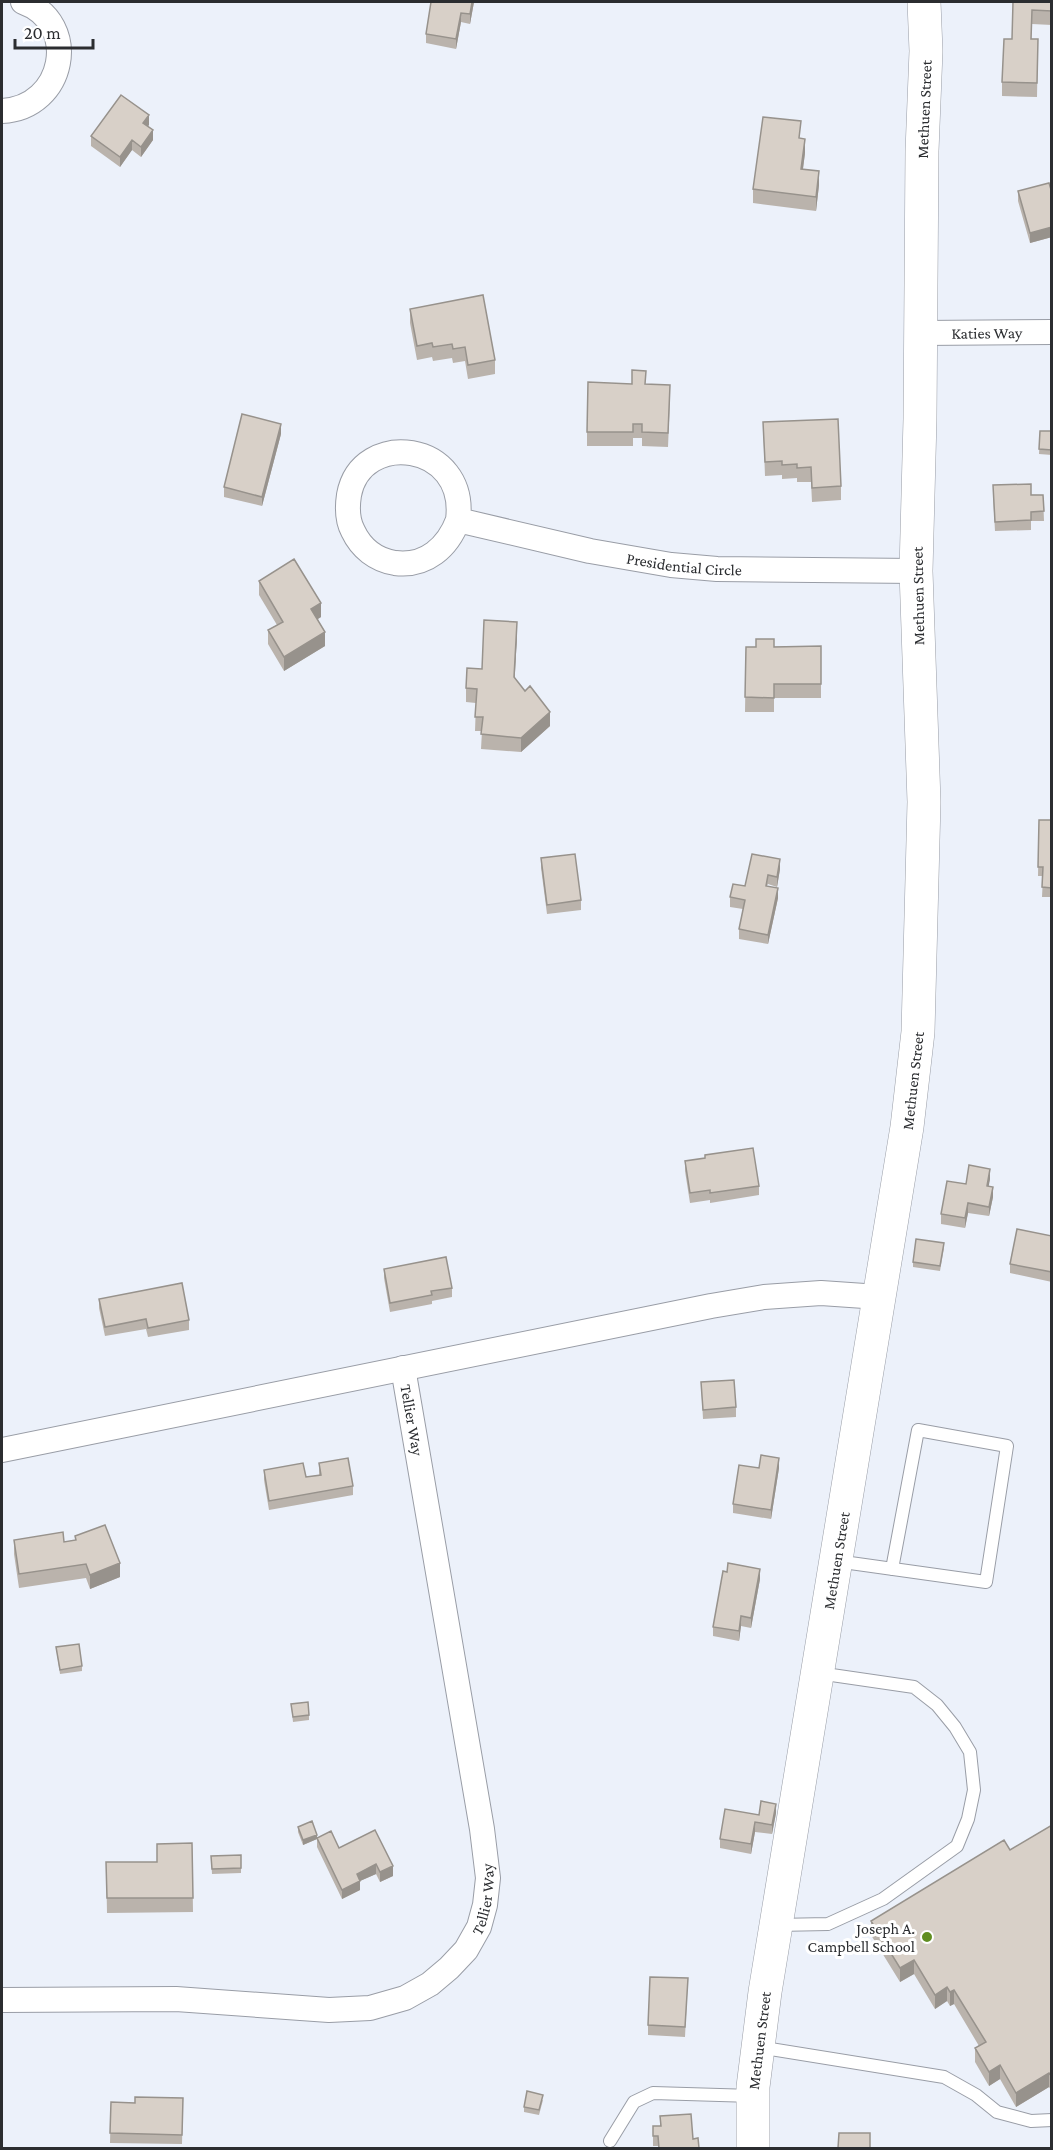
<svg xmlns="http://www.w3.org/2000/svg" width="1053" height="2150" font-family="'Crimson Pro',serif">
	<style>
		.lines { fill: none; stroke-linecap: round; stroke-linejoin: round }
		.lane-casing { stroke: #999da6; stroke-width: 14 }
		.street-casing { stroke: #999da6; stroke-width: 26 }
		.secondary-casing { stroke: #999da6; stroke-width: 34 }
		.lane { stroke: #fff; stroke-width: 12 }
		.street { stroke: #fff; stroke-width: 24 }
		.secondary { stroke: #fff; stroke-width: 33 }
		.wall { fill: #bab3ac }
		.shaded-wall { fill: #97928c }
		.building { fill: #d8d0c8; stroke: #97928c; stroke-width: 1.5 }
		.poi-dot { fill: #618e22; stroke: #fff; stroke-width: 2 }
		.labels { text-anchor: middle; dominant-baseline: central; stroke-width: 6; stroke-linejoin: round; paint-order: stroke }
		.street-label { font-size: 16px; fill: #2b2d30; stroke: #fff }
		.poi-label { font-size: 16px; fill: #2b2d30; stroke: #fff; text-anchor: end }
	</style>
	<rect width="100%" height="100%" fill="#ecf1fa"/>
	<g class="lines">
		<!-- lane casing -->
		<g class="lane-casing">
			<path id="lane" d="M836,1561l150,21 21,-136 -89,-16 -26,139
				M776,1925l52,-1 55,-25 74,-53 11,-27 6,-29 -4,-38 -15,-25 -18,-22 -23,-18 -96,-14
				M758,2047l186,30 32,18 21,17 34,9 21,-1
				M610,2141l24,-39 19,-9 100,3"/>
		</g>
		<!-- street casing -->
		<g class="street-casing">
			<g id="street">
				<path d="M2,111c63,-3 79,-88 21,-109"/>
				<path id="s1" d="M921,333l131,-1"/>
				<path id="s2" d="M458,520c-10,27 -32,47 -63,43 -19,-3 -34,-15 -42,-32 -6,-11 -6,-23 -4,-36 12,-66 119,-54 109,25l132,31 81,14 46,4 199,2"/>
				<path d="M2,1450l709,-144 53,-9 57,-4 58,4"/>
				<path id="s3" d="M2,2000l174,-1 153,11 41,-2 35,-10 25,-14 19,-16 17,-18 13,-23 6,-22 3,-27 -6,-49 -79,-461"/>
			</g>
		</g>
		<!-- secondary casing -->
		<g class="secondary-casing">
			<g id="secondary">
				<path id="s4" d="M753,2148v-61l12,-95 142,-865 11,-95 6,-230 -8,-231 4,-152 2,-268 4,-100 -2,-49"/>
			</g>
		</g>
		<!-- lane -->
		<use href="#lane" class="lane"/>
		<!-- street -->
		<use href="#street" class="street"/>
		<!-- secondary -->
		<use href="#secondary" class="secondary"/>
	</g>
	<!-- wall -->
	<path class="wall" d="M431,2h43l-4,22 -9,-2 -5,27 -30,-6v-9z
		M1013,2h39v23l-20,-1 -1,15h7l-1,58 -35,-1v-14l10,-43z
		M149,125l-1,1 5,14 -12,17 -9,-7 -12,17 -29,-21v-10z
		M805,153l-2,16 16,16 -3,26 -63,-8v-14z
		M1018,191l34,2v44l-22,6 -12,-42z
		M410,309l85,51v14l-27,5 -3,-18 -12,2 -1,-5 -19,3 -1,-4 -15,3 -7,-37z
		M646,384l24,15 -2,48 -26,-1v-8h-9v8h-46v-14z
		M763,422l78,64v14l-29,2 -1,-20h-14v-4l-15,1v-4l-17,1z
		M1040,431h12v24l-13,-1z
		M281,434l-19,72 -38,-9v-10z
		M993,494l50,1 1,26h-13v9l-36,1z
		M259,581l62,36 -3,2 7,27 -41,25 -16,-27v-14l9,-5 -18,-30z
		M517,636l-3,42 36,48 -29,26 -40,-3 1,-18h-7l1,-28 -10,-1v-14l16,-19z
		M821,646v52h-47v14h-29l1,-65z
		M1039,820h13v77h-10l1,-21h-5z
		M541,858l40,42v10l-34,4 -6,-46z
		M780,869l-3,18 -9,-3 -1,2 11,12 -10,46 -29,-5v-10l4,-20 -13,-2v-10l15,-11z
		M685,1161l74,25v9l-49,8v-3l-20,3 -5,-32z
		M990,1179l-2,7 5,11 -4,19 -21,-3 -3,15 -24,-4v-10l25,-30z
		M1052,1236v46l-42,-9v-9z
		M944,1248l-4,23 -27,-4v-5z
		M384,1269l68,19v9l-20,4v3l-42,8 -6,-34z
		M99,1299l90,21v10l-41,7 -2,-8 -41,7 -6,-28z
		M701,1382l35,25v10l-33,2z
		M319,1463l34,23v9l-84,15 -5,-30v-10l42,7 13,-2z
		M759,1468h20l-8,51 -38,-6v-9z
		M75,1536l45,41 -30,12 -4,-11 -67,10 -5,-34v-14l50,2 11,-2z
		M760,1579l-9,49 -10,-2 -2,15 -26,-5v-9z
		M56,1647l26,19v5l-22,3z
		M291,1704l18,11v5l-16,2z
		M776,1813l-4,21 -17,-2 -4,22 -31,-6v-9l39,-24z
		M1052,1825v266l-3,-4 -33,20 -16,-28 -11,7 -14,-24v-14l4,-2 -25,-42 -4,2 -3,-5 -12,8 -21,-35 -14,8 -29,-47v-14l139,-71z
		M298,1827l41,21 36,-18 18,46 -13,6 -4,-8 -16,7v9l-18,9 -25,-52v-8l-14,6 -5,-13z
		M192,1843l1,69 -86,1 -1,-51h51z
		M241,1855v18l-29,1 -1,-18z
		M688,1978l-3,59 -37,-2v-10z
		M183,2098l-1,46 -72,-1 1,-41 24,1z
		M543,2100l-4,15 -15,-3v-5z
		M660,2116l33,23 6,9h-40l-1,-2h-5v-20h7z"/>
	<!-- shaded-wall -->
	<path class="shaded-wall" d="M472,2h2l-4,22v-10z
		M461,13v9l-5,27v-10z
		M149,115v10l-6,7v-9z
		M153,130v10l-12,17v-10z
		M805,139v14l-4,30v-14z
		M132,140v10l-12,17v-10z
		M819,171v14l-3,26v-14z
		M1052,227v10l-22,6v-10z
		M281,424v10l-19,72v-9z
		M321,603v14l-10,6v-14z
		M517,622v14l-3,55v-14z
		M325,632v14l-41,25v-14z
		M550,712v14l-29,26v-14z
		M780,859v10l-3,18v-10z
		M778,888v10l-10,46v-9z
		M990,1169v10l-3,17v-10z
		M993,1187v10l-4,19v-9z
		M968,1203v10l-3,15v-10z
		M779,1458v10l-8,51v-9z
		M120,1563v14l-30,12v-14z
		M760,1569v10l-9,49v-10z
		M741,1616v10l-2,15v-10z
		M776,1804v9l-4,21v-9z
		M755,1822v10l-4,22v-10z
		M317,1835v4l-14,6v-5z
		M376,1864v10l-16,7v9l-18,9v-9l15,-16z
		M393,1866v10l-13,6v-10z
		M914,1960v14l-14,8v-14z
		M947,1987v14l-12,8v-14z
		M954,1990v14l-4,2v-14z
		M1000,2065v14l-11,7v-14z
		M1049,2073v14l-33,20v-14z"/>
	<!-- building -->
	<path class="building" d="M431,2h41l-2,12 -9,-1 -5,26 -30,-5z
		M1013,2h39v9l-20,-1 -1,29h7l-1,44 -35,-1 2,-43h8z
		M121,95l28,20 -6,8 10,7 -12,17 -9,-7 -12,17 -29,-21z
		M763,117l38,4 -2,17 6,1 -4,30 18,2 -3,26 -63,-8z
		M1049,183l3,10v34l-22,6 -12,-42z
		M483,295l12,65 -27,5 -3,-18 -12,2 -1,-5 -19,3 -1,-4 -15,3 -7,-37z
		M632,370l14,1 -1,13 25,1 -2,48 -26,-1v-8h-9v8h-46l1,-50 44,2z
		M242,414l39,10 -19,73 -38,-10z
		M838,419l3,67 -29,2 -1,-21 -14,1v-4l-15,1v-4l-17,1 -2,-40z
		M1040,431h12v19l-13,-1z
		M1031,484v11h12l1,16 -13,1v8l-36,2 -2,-37z
		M294,559l27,44 -10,6 14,23 -41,25 -16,-27 15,-8 -24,-41z
		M484,620l33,2 -3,55 11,14 5,-5 20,26 -29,26 -40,-4 2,-17h-8l2,-28 -11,-1 1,-20 15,1z
		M756,639h18v8l47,-1v38h-47v14l-29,-1 1,-50h10z
		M1039,820h13v68l-10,-1 1,-20h-5z
		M575,854l6,46 -34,5 -6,-47z
		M752,854l28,5 -3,18 -9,-2 -2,11 12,2 -10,47 -29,-6 6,-29 -15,-3 3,-13 12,2z
		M753,1148l6,38 -49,7v-3l-20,3 -5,-32 20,-3v-3z
		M969,1165l21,4 -3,17 6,1 -4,20 -21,-4 -3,15 -24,-4 6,-33 19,3z
		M1017,1229l35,7v36l-42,-8z
		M916,1239l28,4 -4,23 -27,-4z
		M446,1257l6,31 -21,3 1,4 -42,8 -6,-34z
		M182,1283l7,37 -41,8 -2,-9 -41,8 -6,-28z
		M734,1380l2,27 -33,3 -2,-28z
		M761,1455l18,3 -8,52 -38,-6 6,-39 20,3z
		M348,1458l5,28 -84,15 -5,-31 39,-7 3,14 15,-2 -2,-12z
		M105,1525l15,38 -30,12 -4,-11 -67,10 -5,-34 49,-8 1,10 12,-2 -1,-4z
		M728,1563l32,6 -9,49 -10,-2 -2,15 -26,-4 10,-56 4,1z
		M79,1644l3,22 -22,4 -4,-23z
		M308,1702l1,13 -16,2 -2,-13z
		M761,1801l15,3 -4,21 -17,-3 -4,22 -31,-5 5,-30 34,6z
		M312,1821l5,14 -14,5 -5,-13z
		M1052,1825v252l-3,-4 -33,20 -16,-28 -11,7 -14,-24 11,-6 -32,-52 -4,2 -3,-5 -12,8 -21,-35 -14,8 -29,-47 133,-81 6,10z
		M375,1830l18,36 -13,6 -4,-8 -19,10 3,7 -18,9 -25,-52 14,-7 8,17z
		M192,1843l1,55h-86l-1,-36h51v-18z
		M241,1855v13l-29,1 -1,-13z
		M650,1977l38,1 -3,49 -37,-2z
		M527,2091l16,4 -4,15 -15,-3z
		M135,2097l48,1 -1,37 -72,-2 1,-31 24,1z
		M691,2114l2,25 5,-1 1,10h-40l-1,-12h-5v-10h8l-1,-10z
		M839,2133h31v15h-32z"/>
	<!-- markers -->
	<circle class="poi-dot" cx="927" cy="1937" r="6"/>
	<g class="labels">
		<!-- street labels -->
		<g class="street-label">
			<text stroke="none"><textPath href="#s4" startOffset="2052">Methuen Street</textPath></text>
			<text stroke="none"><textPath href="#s1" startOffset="66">Katies Way</textPath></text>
			<text stroke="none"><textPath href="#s2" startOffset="580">Presidential Circle</textPath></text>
			<text transform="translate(918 596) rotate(-91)">Methuen Street</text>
			<text stroke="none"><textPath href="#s4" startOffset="1080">Methuen Street</textPath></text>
			<text transform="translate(412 1420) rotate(80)">Tellier Way</text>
			<text stroke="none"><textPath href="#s4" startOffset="594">Methuen Street</textPath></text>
			<text stroke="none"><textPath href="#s3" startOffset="538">Tellier Way</textPath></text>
			<text stroke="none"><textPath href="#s4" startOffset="108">Methuen Street</textPath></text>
		</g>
		<!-- poi labels -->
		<g class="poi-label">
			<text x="915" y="1928">Joseph A.<tspan x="915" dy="18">Campbell School</tspan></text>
		</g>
	</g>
	<!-- border -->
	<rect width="1053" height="2150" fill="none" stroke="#2b2d30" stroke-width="6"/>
	<!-- scale -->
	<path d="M15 39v9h78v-9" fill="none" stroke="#2b2d30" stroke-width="3"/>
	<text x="24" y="39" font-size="18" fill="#2b2d30" stroke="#ffffff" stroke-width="4.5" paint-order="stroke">20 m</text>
</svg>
